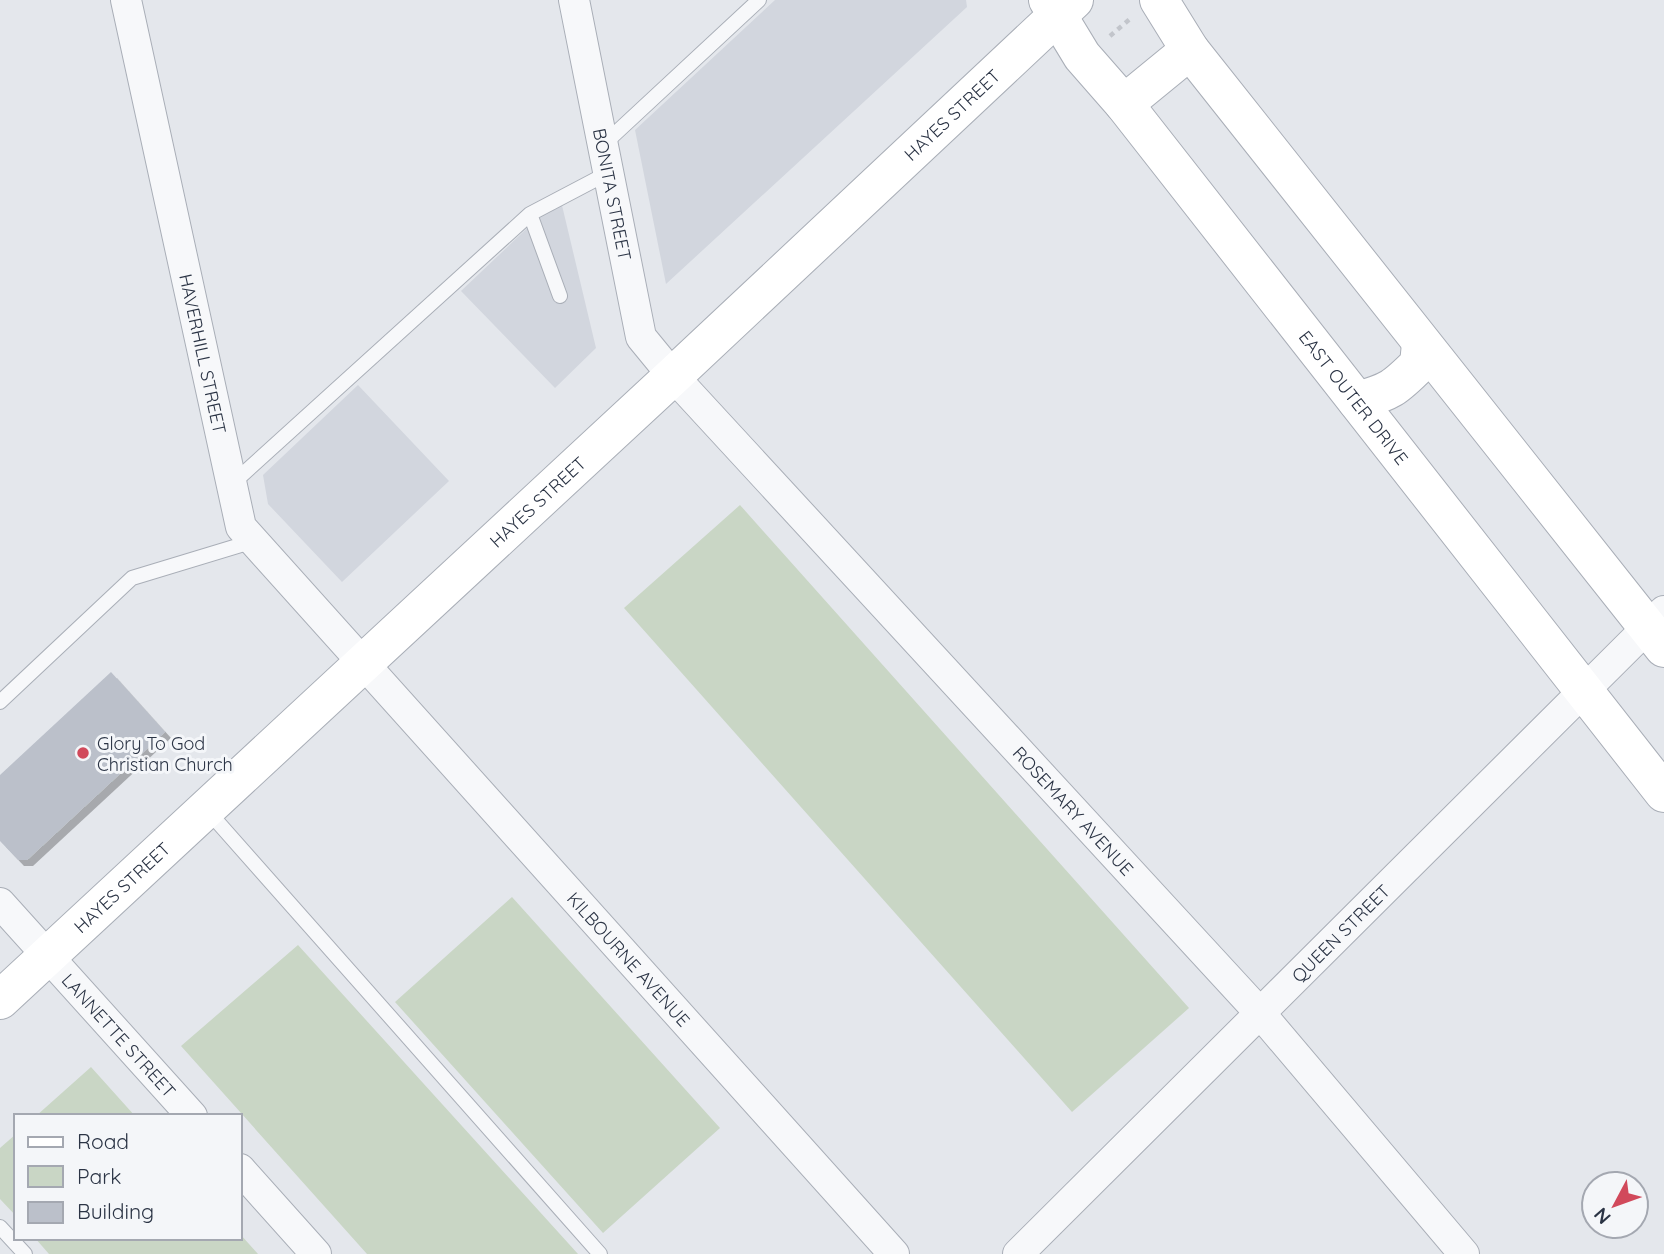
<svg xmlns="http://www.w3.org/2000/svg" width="1664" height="1254" font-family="Quicksand,sans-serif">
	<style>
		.built { fill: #d2d6de }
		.green { fill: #c9d6c5 }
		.building { fill: #bbc0ca; filter: url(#shadow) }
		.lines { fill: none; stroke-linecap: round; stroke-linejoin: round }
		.lane-casing { stroke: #a9aeb7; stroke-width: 16 }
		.street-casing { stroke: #a9aeb7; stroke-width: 32 }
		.secondary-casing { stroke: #a9aeb7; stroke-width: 40 }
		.path { stroke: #c2c5cb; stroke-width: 4.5; stroke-dasharray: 5 5; stroke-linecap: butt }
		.lane { stroke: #f7f8fa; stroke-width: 14 }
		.street { stroke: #f7f8fa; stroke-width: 30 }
		.secondary { stroke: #fff; stroke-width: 38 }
		.poi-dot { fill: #d1495b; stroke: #f4f6f9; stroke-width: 2.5 }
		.labels { text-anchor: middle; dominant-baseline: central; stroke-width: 6; stroke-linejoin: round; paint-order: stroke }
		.street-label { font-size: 18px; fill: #2b3445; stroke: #f4f6f9 }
		.poi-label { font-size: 18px; fill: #2b3445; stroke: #f4f6f9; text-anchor: start }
	</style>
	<defs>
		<filter id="shadow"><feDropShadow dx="6" dy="6" stdDeviation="0" flood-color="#0004"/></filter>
	</defs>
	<rect width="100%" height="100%" fill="#e4e7ec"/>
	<!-- built -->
	<path class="built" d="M775,0h191l1,7 -301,277 -31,-154z
		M560,197l36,151 -41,40 -94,-97z
		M358,385l91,96 -107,101 -74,-78 -5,-29z"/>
	<!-- green -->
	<path class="green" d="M740,505l449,503 -117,104 -448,-504z
		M512,897l208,231 -117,105 -208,-231z
		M298,945l280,309h-211l-186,-208z
		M91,1067l44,49h-99z
		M16,1134v82l-16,-17v-51z
		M240,1234l18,20h-209l-14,-16h205z"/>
	<!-- building -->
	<path class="building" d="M111,672l54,60 -138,128h-9l-18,-19v-66z"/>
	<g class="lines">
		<!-- lane casing -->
		<g class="lane-casing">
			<path id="lane" d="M604,144l155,-144
				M530,214l30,82
				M232,484l298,-270 78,-41
				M0,702l132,-124 122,-37
				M207,810l393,444
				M0,1227l25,27"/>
		</g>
		<!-- street casing -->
		<g class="street-casing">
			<g id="street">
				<path id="s1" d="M126,0l115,527 653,727"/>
				<path id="s2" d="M574,0l67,337 32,39 587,637 204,241"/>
				<path id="s3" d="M0,903l192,213"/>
				<path d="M240,1169l76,85"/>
				<path id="s4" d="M1018,1254l646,-643"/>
			</g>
		</g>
		<!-- secondary casing -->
		<g class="secondary-casing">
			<g id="secondary">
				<path id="s5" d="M1048,0l34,56 42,48 540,689"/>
				<path d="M1159,0l31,50 474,598"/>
				<path d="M1124,104l66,-54"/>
				<path d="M1357,401c33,-9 38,-13 62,-37l2,-20"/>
				<path id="s6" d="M0,1000l673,-624 401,-376"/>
			</g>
		</g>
		<!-- path -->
		<path class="path" d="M1110,36l20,-17"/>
		<!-- lane -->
		<use href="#lane" class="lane"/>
		<!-- street -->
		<use href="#street" class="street"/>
		<!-- secondary -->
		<use href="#secondary" class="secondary"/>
	</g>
	<!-- markers -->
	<circle class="poi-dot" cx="83" cy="753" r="7"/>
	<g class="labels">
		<!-- street labels -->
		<g class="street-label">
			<text stroke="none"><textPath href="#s6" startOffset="1300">HAYES STREET</textPath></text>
			<text stroke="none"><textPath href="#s2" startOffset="198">BONITA STREET</textPath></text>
			<text stroke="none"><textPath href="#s1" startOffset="362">HAVERHILL STREET</textPath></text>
			<text stroke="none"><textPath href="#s5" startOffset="502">EAST OUTER DRIVE</textPath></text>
			<text stroke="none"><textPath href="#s6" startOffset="733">HAYES STREET</textPath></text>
			<text stroke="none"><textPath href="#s2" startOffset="985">ROSEMARY AVENUE</textPath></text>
			<text stroke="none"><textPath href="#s6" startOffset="166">HAYES STREET</textPath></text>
			<text stroke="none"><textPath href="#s4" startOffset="455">QUEEN STREET</textPath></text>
			<text stroke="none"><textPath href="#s1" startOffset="1120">KILBOURNE AVENUE</textPath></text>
			<text stroke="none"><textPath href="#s3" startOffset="178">LANNETTE STREET</textPath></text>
		</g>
		<!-- poi labels -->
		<g class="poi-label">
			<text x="97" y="743">Glory To God<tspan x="97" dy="21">Christian Church</tspan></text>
		</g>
	</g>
	<!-- legend -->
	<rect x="14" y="1114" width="228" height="126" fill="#f4f6f9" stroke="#a4a8b1" stroke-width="2"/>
	<rect x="28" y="1137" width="35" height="10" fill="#ffffff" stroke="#a4a8b1" stroke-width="2"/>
	<text x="77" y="1149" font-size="21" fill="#2b3445">Road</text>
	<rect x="28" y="1166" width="35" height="21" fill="#c9d6c5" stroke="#a4a8b1" stroke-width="2"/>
	<text x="77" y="1184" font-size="21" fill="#2b3445">Park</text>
	<rect x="28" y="1202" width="35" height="21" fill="#bbc0ca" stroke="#a4a8b1" stroke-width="2"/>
	<text x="77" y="1219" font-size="21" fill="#2b3445">Building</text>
	<!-- north arrow -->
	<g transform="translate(1615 1205) rotate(229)"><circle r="33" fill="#f4f6f9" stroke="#a4a8b1" stroke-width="2"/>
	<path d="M0-5L12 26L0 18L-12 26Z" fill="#d1495b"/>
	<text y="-10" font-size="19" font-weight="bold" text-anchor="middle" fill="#2b3445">N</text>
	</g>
</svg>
